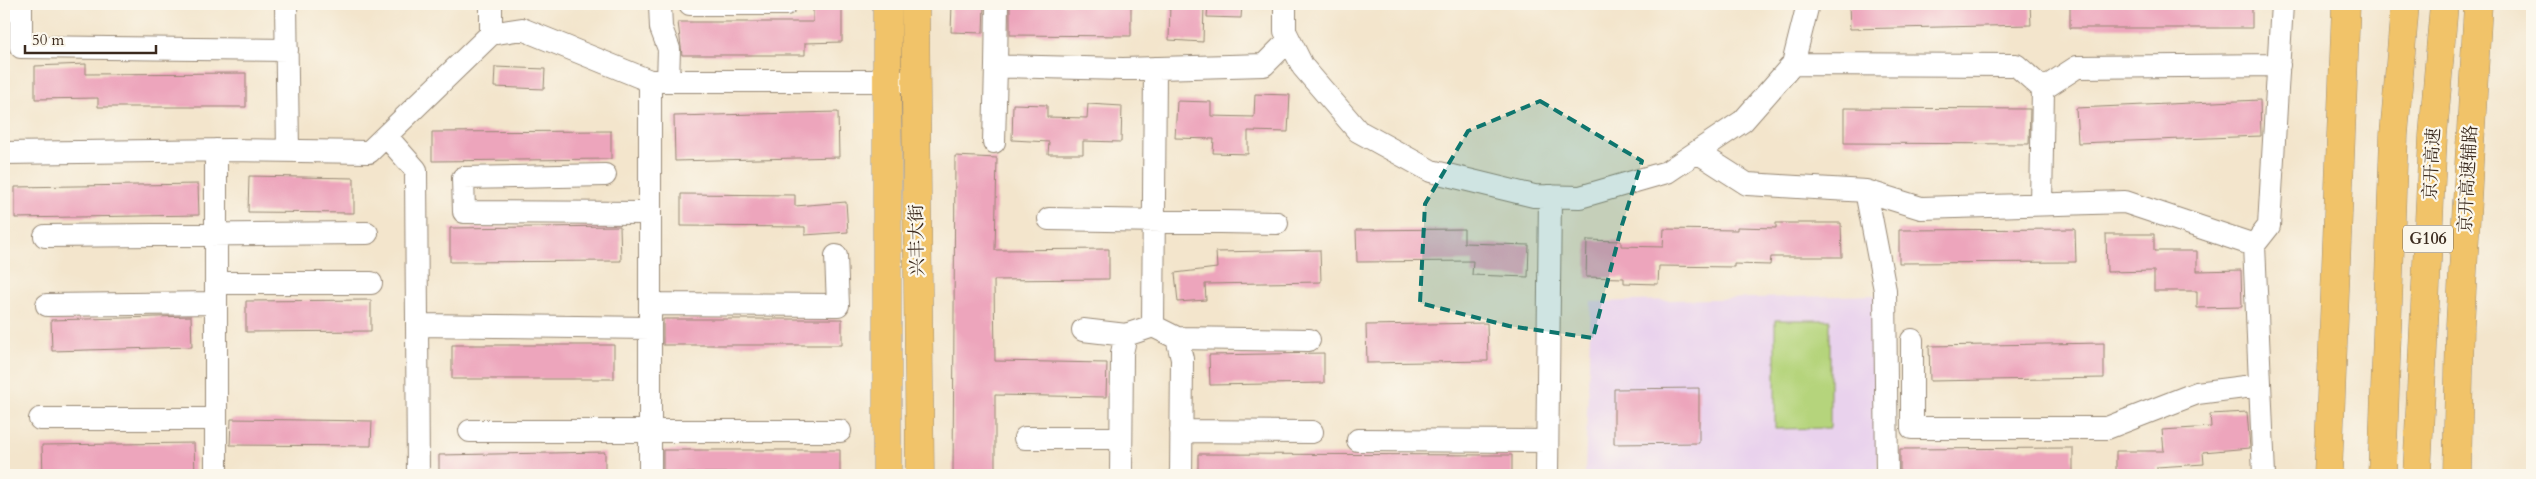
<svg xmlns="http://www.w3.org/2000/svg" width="2536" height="479" font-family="Cardo,'Noto Serif SC',serif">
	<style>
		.built { fill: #e9d2ed }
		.green { fill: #b5d47c; stroke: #787f4d }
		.building { fill: #eda5bc }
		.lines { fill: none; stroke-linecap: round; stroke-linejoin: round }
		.minor-casing { stroke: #978875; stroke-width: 24 }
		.major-casing { stroke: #978875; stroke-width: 29 }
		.highway-casing { stroke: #978875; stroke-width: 29 }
		.minor { stroke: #fff; stroke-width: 22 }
		.major { stroke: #f1c369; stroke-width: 28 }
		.highway { stroke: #f1c369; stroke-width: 28 }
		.marked { fill: #0f766e; fill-opacity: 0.2; stroke: #0f766e; stroke-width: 4; stroke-dasharray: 10 6; stroke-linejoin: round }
		.labels { text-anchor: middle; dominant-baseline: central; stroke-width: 4.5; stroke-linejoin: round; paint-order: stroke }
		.shield { fill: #fbf7ec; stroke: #75685c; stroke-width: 1 }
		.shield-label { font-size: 16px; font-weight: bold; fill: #3b2a1e }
		.street-label { font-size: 18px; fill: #3b2a1e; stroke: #fbf7ec }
	</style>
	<rect width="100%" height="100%" fill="#fbf7ec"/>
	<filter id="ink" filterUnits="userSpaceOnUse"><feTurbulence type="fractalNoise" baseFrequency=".02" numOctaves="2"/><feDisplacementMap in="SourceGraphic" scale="10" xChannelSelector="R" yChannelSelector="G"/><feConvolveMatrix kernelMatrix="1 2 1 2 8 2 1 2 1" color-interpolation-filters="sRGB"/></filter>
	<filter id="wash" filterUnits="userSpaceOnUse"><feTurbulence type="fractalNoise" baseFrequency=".0096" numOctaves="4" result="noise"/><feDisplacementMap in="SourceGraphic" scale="20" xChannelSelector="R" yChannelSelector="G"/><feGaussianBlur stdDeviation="1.12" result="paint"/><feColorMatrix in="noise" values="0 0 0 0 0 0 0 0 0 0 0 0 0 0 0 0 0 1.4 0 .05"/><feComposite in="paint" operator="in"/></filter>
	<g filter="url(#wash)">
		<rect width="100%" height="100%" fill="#f3e5cc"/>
		<!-- built -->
		<path class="built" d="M1876,295l2,180h-293l6,-173z"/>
		<!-- green -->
		<path class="green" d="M1775,320h55v108l-55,1z"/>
		<g id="blocks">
			<!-- building -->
			<path class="building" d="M813,4h29v38l-37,1v12h-123l-4,-33h135z
				M952,4h32l-1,29 -32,-1z
				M1010,4h121v32l-121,-1z
				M1170,4l34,1 -1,37 -34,-2z
				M1208,4h34l-1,14 -34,-1z
				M1849,4h181l1,21 -181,4z
				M2070,4h182v24h-182z
				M86,64v10l160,-1v34h-148v-9l-63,1v-33z
				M495,67l50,2 -1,20 -50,-2z
				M1255,94l35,1 -2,37 -40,-1v23l-35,-1 1,-14 -39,-1 2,-37 34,1v14l43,1z
				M2260,100l1,36 -183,7 -2,-35z
				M1013,104l34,1v12l40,1 1,-14 34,2 -1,36 -38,-1v13h-35l1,-12 -37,-2z
				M1844,108l186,1 -1,35 -185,-1z
				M838,112l1,45 -164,4 -1,-45z
				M611,131v28l-179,2v-29z
				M955,156l42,2 -2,92 114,-1v30l-115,1 1,81 112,2 -1,34 -111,-2v80h-42z
				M249,176l105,2v35l-106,-1z
				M198,184l1,31 -184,3v-31z
				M681,194l114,1v11l51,-4 2,30 -43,3v-8l-124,-1z
				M1776,223h65l1,34h-71l-1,8 -36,-1v3l-75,-1 -1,18 -34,-1v-5l-38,-1 1,-37 34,1v5l42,1 1,-18 73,1v-3l39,1z
				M620,226l1,35 -171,1v-34z
				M1464,229v14l65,2 -1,32 -56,-2 1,-14 -116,1 -1,-32z
				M2075,229l1,33 -177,1v-33z
				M2106,234h48v17h43v20l44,-1 1,37 -45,1v-17h-43v-20l-47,1z
				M1320,250l1,32 -116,2 1,16 -28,2 -3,-29 42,-5 -1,-16z
				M371,300v31l-125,1v-31z
				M191,316l1,31 -140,4 -1,-31z
				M663,319h179v26h-179z
				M1487,323l1,38 -121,2 -1,-38z
				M2104,343v35l-174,3 -1,-35z
				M452,345h162v34h-162z
				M1324,353v30l-114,2 -1,-30z
				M1699,388v55l-85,1v-55z
				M2247,412l3,36 -47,4 1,12 -47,3v8h-41v-24h48l-2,-21 49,-3 -1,-13z
				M231,419l141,2 -1,25 -141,-1z
				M194,443l1,32h-152l-1,-30z
				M2073,448v27h-173v-26z
				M663,450h177v23h-177z
				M605,452v23h-166v-20z
				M1198,454l314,1v20h-314z"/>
		</g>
	</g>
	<g filter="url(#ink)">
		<use href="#blocks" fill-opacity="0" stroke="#978875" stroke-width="1"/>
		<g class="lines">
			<!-- minor casing -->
			<g class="minor-casing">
				<path id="minor" d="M21,4v43l266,3
					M286,4l2,147
					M491,4v30
					M660,4l1,24 8,21 -1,32
					M690,4h96
					M997,4l-1,62 127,3 141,-4 25,-25
					M1285,4v27l18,36 55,64 73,40 103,25 46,1 87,-25 76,-51 50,-57 15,-60
					M1793,64l223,1 27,24 -2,115
					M650,81v394
					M2043,89l34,-22 202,-2
					M386,136l30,34 2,305
					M994,142l2,-76
					M216,150v325
					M1697,152l50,32 119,7 55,17 204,-6 129,43 10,230
					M4,153l226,-3 139,2 122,-118 31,-5 128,52h254
					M605,175l-142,3 1,34 186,1
					M1866,191l19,99 2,185
					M1049,219l228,4
					M45,236l322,-3
					M2254,245l15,-19 13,-222
					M216,283h155
					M650,304l188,1 -2,-49
					M47,305l169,-2
					M417,325l233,3
					M1153,326l2,-258
					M1083,330l43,5
					M1177,338l132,2
					M1912,340v88h195l90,-35 63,-8
					M40,419h176
					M470,431h370
					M1181,431l131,1
					M1025,438h96
					M1358,440l189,1
					M1121,475l1,-122 4,-18 27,-9 24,12 5,21 -1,116
					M1547,475l3,-279"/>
			</g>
			<!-- major casing -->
			<g class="major-casing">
				<path id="major" d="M915,4l5,471
					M887,475v-471
					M2328,475l18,-471
					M2457,475l3,-150 18,-321"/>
			</g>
			<!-- highway casing -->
			<g class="highway-casing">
				<path id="highway" d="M2382,475l12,-340 11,-131
					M2417,475l16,-339 11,-132"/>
			</g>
			<!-- minor -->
			<use href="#minor" class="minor"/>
			<!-- major -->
			<use href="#major" class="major"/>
			<!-- highway -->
			<use href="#highway" class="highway"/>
		</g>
	</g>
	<!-- marked area -->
	<path class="marked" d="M1540,101l102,60 -20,64 -29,113 -84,-12 -89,-23 5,-99 43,-73z"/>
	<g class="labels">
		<!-- shield labels -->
		<rect class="shield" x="2403" y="225.5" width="50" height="27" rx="4"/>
		<g class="shield-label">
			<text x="2428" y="239">G106</text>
		</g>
		<!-- street labels -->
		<g class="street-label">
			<text transform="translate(2432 164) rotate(-87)">京开高速</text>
			<text transform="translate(2468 179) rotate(-87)">京开高速辅路</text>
			<text transform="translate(917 240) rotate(-91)">兴丰大街</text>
		</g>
	</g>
	<!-- margin -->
	<rect width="2536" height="479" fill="none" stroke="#fbf7ec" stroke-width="20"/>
	<!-- scale -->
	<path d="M25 45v8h131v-8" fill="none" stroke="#3b2a1e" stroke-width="2.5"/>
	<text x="32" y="45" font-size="15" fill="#3b2a1e" stroke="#fbf7ec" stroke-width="4" paint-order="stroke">50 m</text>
</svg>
